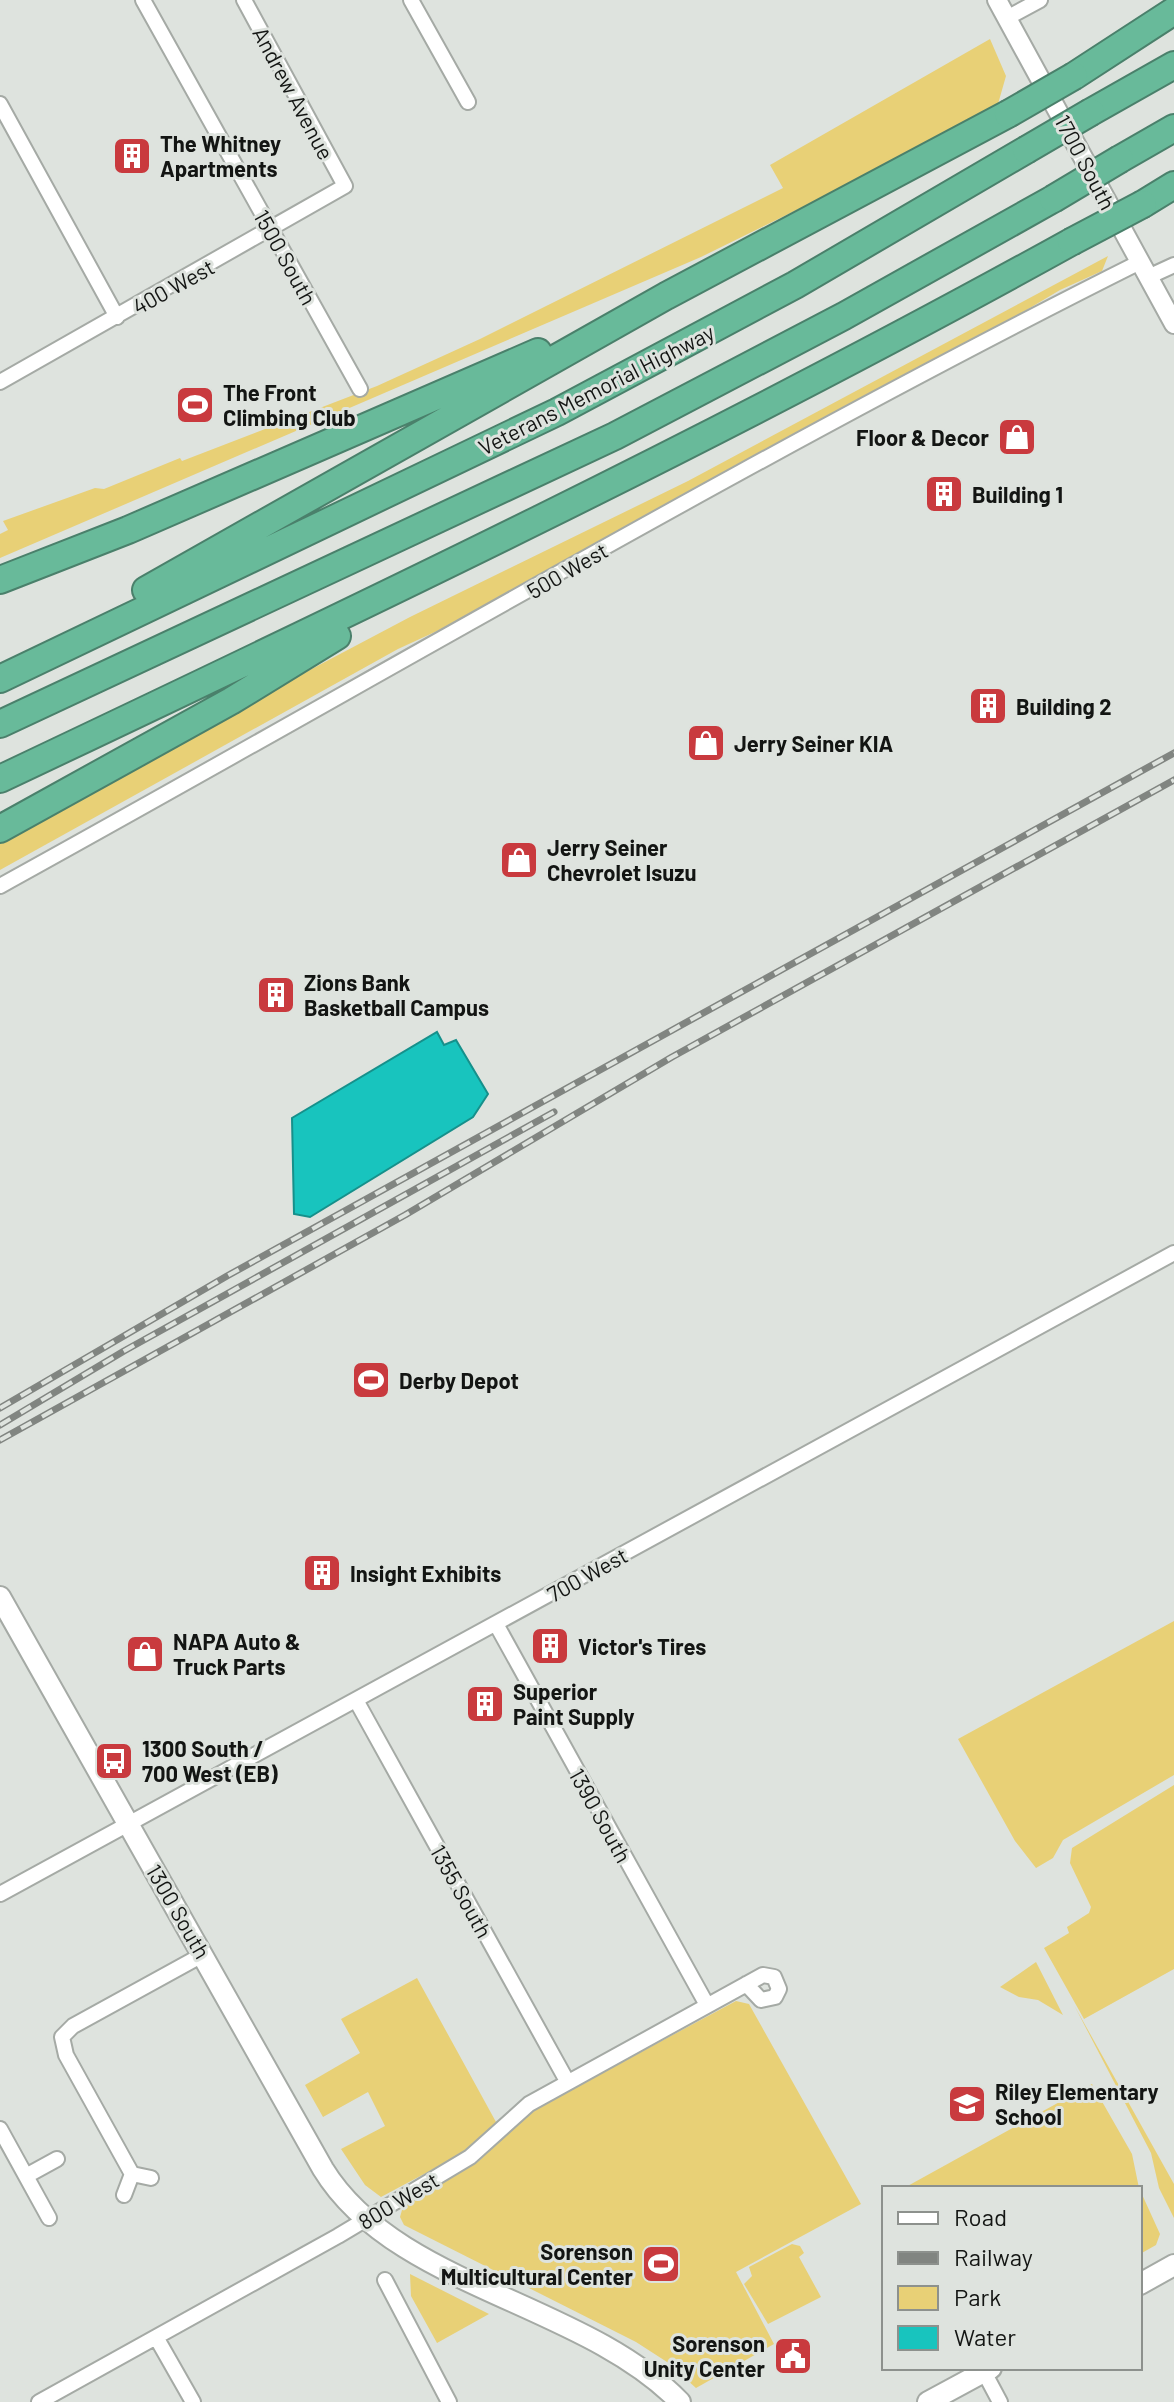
<svg xmlns="http://www.w3.org/2000/svg" width="1174" height="2402" font-family="Barlow,sans-serif">
	<style>
		.green { fill: #e8d076 }
		.water { fill: #18c4be; stroke: #16908b; stroke-width: 2 }
		.lines { fill: none; stroke-linecap: round; stroke-linejoin: round }
		.minor-casing { stroke: #a5aaa5; stroke-width: 18 }
		.tertiary-casing { stroke: #a5aaa5; stroke-width: 22 }
		.secondary-casing { stroke: #a5aaa5; stroke-width: 24 }
		.motorway-casing { stroke: #4a806b; stroke-width: 30 }
		.minor { stroke: #fff; stroke-width: 14 }
		.tertiary { stroke: #fff; stroke-width: 18 }
		.secondary { stroke: #fff; stroke-width: 20 }
		.motorway { stroke: #68ba9a; stroke-width: 26 }
		.rail-casing { stroke: #818581; stroke-width: 7 }
		.rail { stroke: #dee3de; stroke-width: 4; stroke-dasharray: 12; stroke-linecap: butt }
		.motorway-bridge-casing { stroke: #4a806b; stroke-width: 30; stroke-linecap: butt }
		.motorway-bridge { stroke: #68ba9a; stroke-width: 26 }
		.labels { text-anchor: middle; dominant-baseline: central; stroke-width: 6; stroke-linejoin: round; paint-order: stroke }
		.street-label { font-size: 22px; fill: #131513; stroke: #dee3de }
		.poi-label { font-size: 22px; font-weight: bold; fill: #131513; stroke: #dee3de; text-anchor: start }
	</style>
	<rect width="100%" height="100%" fill="#dee3de"/>
	<!-- green -->
	<path class="green" d="M990,39l16,37 -8,28 -108,60 -189,93 -701,301v-24l8,-4 -5,-9 92,-33 9,1 76,-31 2,3 195,-75 103,-47 303,-151 -13,-23z
		M1108,256l-6,15 -42,19 -79,47 -481,265 -102,47 -398,221v-27l236,-134 174,-92 278,-136z
		M1174,1621v154l-111,65 -10,18 -17,10 -21,-27 -57,-102z
		M1174,1785v184l-90,50 -40,-71 25,-15 -2,-6 22,-14 2,-6 -21,-44 2,-15z
		M1036,1962l27,53 -25,-15 -19,-3 -19,-10z
		M417,1978l79,144 -27,28 -88,47 -16,-12 -24,-36 44,-23 -17,-34 -45,25 -18,-32 55,-32 -19,-34z
		M736,2001l13,3 112,200 -125,68 38,72 -78,44 -29,-26 -31,-20 -232,-117 -4,-8 4,-14 76,-43 51,-49z
		M1074,2005l100,179v34l-15,-30 -8,-35z
		M1092,2084l40,70 7,34h-235z
		M1140,2190l20,44 -4,11 -16,9z
		M792,2244l8,2 4,7 -5,4 22,40 -53,27 -24,-40 8,-8 -3,-9z
		M410,2274l79,40 -52,29 -26,-47z"/>
	<!-- water -->
	<path class="water" d="M437,1032l7,13 12,-5 32,54 -15,23 -163,100 -16,-3 -2,-96z"/>
	<g class="lines">
		<!-- minor casing -->
		<g class="minor-casing">
			<path id="minor" d="M143,0l217,389
				M411,0l57,102
				M1007,18l33,-18
				M0,104l117,213
				M1148,277l26,-12
				M0,382l345,-196 -101,-186
				M0,886c379,-209 752,-430 1140,-624
				M496,1624l211,381
				M357,1702l210,379
				M0,1894l1174,-641
				M0,2129l49,89
				M26,2176l31,-17
				M151,2178l-19,-4 -66,-119 -4,-18 11,-11 131,-72
				M124,2195l8,-21
				M385,2280l64,122
				M156,2337l37,65
				M984,2372l16,30
				M39,2402l299,-166 132,-79 59,-53 234,-129 11,2 5,12 -4,8 -14,3 -15,-16"/>
		</g>
		<!-- tertiary casing -->
		<g class="tertiary-casing">
			<path id="tertiary" d="M997,0l177,324"/>
		</g>
		<!-- secondary casing -->
		<g class="secondary-casing">
			<path id="secondary" d="M0,1597l323,572c72,118 260,133 357,233
				M1140,2284l34,-19
				M928,2402l63,-34"/>
		</g>
		<!-- motorway casing -->
		<g class="motorway-casing">
			<path id="motorway" d="M1074,76l100,-65
				M1091,112l83,-47
				M1120,159l54,-31
				M1143,204l31,-19
				M0,580l128,-50 410,-178
				M146,590l520,-294 342,-182
				M0,679l557,-267 238,-127 231,-135
				M0,724l615,-288 229,-120 209,-117
				M0,779c361,-171 721,-343 1071,-537
				M0,829l231,-128 106,-65"/>
		</g>
		<!-- minor -->
		<use href="#minor" class="minor"/>
		<!-- tertiary -->
		<use href="#tertiary" class="tertiary"/>
		<!-- secondary -->
		<use href="#secondary" class="secondary"/>
		<!-- motorway -->
		<use href="#motorway" class="motorway"/>
		<!-- rail casing -->
		<g class="rail-casing">
			<path id="rail" d="M0,1408l227,-132 947,-523
				M0,1425l124,-74 430,-239
				M0,1440l405,-225 267,-158 502,-277"/>
		</g>
		<!-- rail -->
		<use href="#rail" class="rail"/>
		<!-- motorway-bridge casing -->
		<g class="motorway-bridge-casing">
			<path id="motorway-bridge" d="M1008,114l66,-38
				M1026,150l65,-38
				M1053,199l67,-40
				M1071,242l72,-38"/>
		</g>
		<!-- motorway-bridge -->
		<use href="#motorway-bridge" class="motorway-bridge"/>
	</g>
	<!-- icons -->
	<defs>
		<g id="building-square" transform="scale(2)"><rect x="-9" y="-9" width="18" height="18" rx="4" fill="#c93a3e" stroke="#dee3de"/><path d="M-4-6H4V6H1V3H-1V6H-4ZM-2.5-4.3h1.7v1.8h-1.7ZM.8-4.3h1.7v1.8H.8ZM-2.5-1h1.7V.8h-1.7ZM.8-1h1.7V.8H.8Z" fill="#fff"/></g>
		<g id="stadium-square" transform="scale(2)"><rect x="-9" y="-9" width="18" height="18" rx="4" fill="#c93a3e" stroke="#dee3de"/><path d="M0-5a6.5 5 0 1 0 0 10a6.5 5 0 1 0 0-10ZM-3.5-1.8h7v3.6h-7Z" fill="#fff"/></g>
		<g id="shop-square" transform="scale(2)"><rect x="-9" y="-9" width="18" height="18" rx="4" fill="#c93a3e" stroke="#dee3de"/><path d="M-5-2.5h2.3a2.7 3.5 0 0 1 5.4 0H5L5.5 6h-11ZM-1.5-2.5h3a1.5 2.3 0 0 0-3 0Z" fill="#fff"/></g>
		<g id="bus-square" transform="scale(2)"><rect x="-9" y="-9" width="18" height="18" rx="4" fill="#c93a3e" stroke="#dee3de"/><path d="M-5-6H5V4H4V6H2V4H-2V6H-4V4H-5ZM-3.5-4V0h7V-4ZM-3.5 1.2v1.5H-2V1.2ZM2 1.2v1.5H3.5V1.2Z" fill="#fff"/></g>
		<g id="school-square" transform="scale(2)"><rect x="-9" y="-9" width="18" height="18" rx="4" fill="#c93a3e" stroke="#dee3de"/><path d="M0-5L7-2L0 1L-7-2ZM-4 1L0 2.5L4 1V4Q0 6-4 4Z" fill="#fff"/></g>
		<g id="civic-square" transform="scale(2)"><rect x="-9" y="-9" width="18" height="18" rx="4" fill="#c93a3e" stroke="#dee3de"/><path d="M-.6-6.5H3V-4.5H.6V-3L4-1V1h2V6H-6V1h2V-1L-.6-3ZM-1.2 2.5V6h2.4V2.5Z" fill="#fff"/></g>
	</defs>
	<g fill-rule="evenodd">
		<use href="#building-square" x="132" y="156"/>
		<use href="#stadium-square" x="195" y="405"/>
		<use href="#shop-square" x="1017" y="437"/>
		<use href="#building-square" x="944" y="494"/>
		<use href="#building-square" x="988" y="706"/>
		<use href="#shop-square" x="706" y="743"/>
		<use href="#shop-square" x="519" y="860"/>
		<use href="#building-square" x="276" y="995"/>
		<use href="#stadium-square" x="371" y="1380"/>
		<use href="#building-square" x="322" y="1573"/>
		<use href="#building-square" x="550" y="1646"/>
		<use href="#shop-square" x="145" y="1654"/>
		<use href="#building-square" x="485" y="1704"/>
		<use href="#bus-square" x="114" y="1761"/>
		<use href="#school-square" x="967" y="2104"/>
		<use href="#stadium-square" x="661" y="2264"/>
		<use href="#civic-square" x="793" y="2356"/>
	</g>
	<g class="labels">
		<!-- street labels -->
		<g class="street-label">
			<text transform="translate(294 93) rotate(62)">Andrew Avenue</text>
			<text transform="translate(1086 162) rotate(62)">1700 South</text>
			<text transform="translate(286 257) rotate(61)">1500 South</text>
			<text transform="translate(173 286) rotate(-29)">400 West</text>
			<text transform="translate(596 389) rotate(-27)">Veterans Memorial Highway</text>
			<text transform="translate(567 570) rotate(-30)">500 West</text>
			<text transform="translate(587 1574) rotate(-29)">700 West</text>
			<text transform="translate(601 1815) rotate(61)">1390 South</text>
			<text transform="translate(462 1891) rotate(61)">1355 South</text>
			<text transform="translate(179 1911) rotate(60)">1300 South</text>
			<text transform="translate(398 2200) rotate(-31)">800 West</text>
		</g>
		<!-- poi labels -->
		<g class="poi-label">
			<text x="160" y="143">The Whitney<tspan x="160" dy="25">Apartments</tspan></text>
			<text x="223" y="392">The Front<tspan x="223" dy="25">Climbing Club</tspan></text>
			<text x="989" y="437" text-anchor="end">Floor &amp; Decor</text>
			<text x="972" y="494">Building 1</text>
			<text x="1016" y="706">Building 2</text>
			<text x="734" y="743">Jerry Seiner KIA</text>
			<text x="547" y="847">Jerry Seiner<tspan x="547" dy="25">Chevrolet Isuzu</tspan></text>
			<text x="304" y="982">Zions Bank<tspan x="304" dy="25">Basketball Campus</tspan></text>
			<text x="399" y="1380">Derby Depot</text>
			<text x="350" y="1573">Insight Exhibits</text>
			<text x="173" y="1641">NAPA Auto &amp;<tspan x="173" dy="25">Truck Parts</tspan></text>
			<text x="578" y="1646">Victor's Tires</text>
			<text x="513" y="1691">Superior<tspan x="513" dy="25">Paint Supply</tspan></text>
			<text x="142" y="1748">1300 South /<tspan x="142" dy="25">700 West (EB)</tspan></text>
			<text x="995" y="2091">Riley Elementary<tspan x="995" dy="25">School</tspan></text>
			<text x="633" y="2251" text-anchor="end">Sorenson<tspan x="633" dy="25">Multicultural Center</tspan></text>
			<text x="765" y="2343" text-anchor="end">Sorenson<tspan x="765" dy="25">Unity Center</tspan></text>
		</g>
	</g>
	<!-- legend -->
	<rect x="882" y="2186" width="260" height="184" fill="#dee3de" stroke="#8d918d" stroke-width="2"/>
	<rect x="898" y="2212" width="40" height="12" fill="#ffffff" stroke="#8d918d" stroke-width="2"/>
	<text x="954" y="2226" font-size="24" fill="#131513">Road</text>
	<rect x="898" y="2252" width="40" height="12" fill="#818581" stroke="#8d918d" stroke-width="2"/>
	<text x="954" y="2266" font-size="24" fill="#131513">Railway</text>
	<rect x="898" y="2286" width="40" height="24" fill="#e8d076" stroke="#8d918d" stroke-width="2"/>
	<text x="954" y="2306" font-size="24" fill="#131513">Park</text>
	<rect x="898" y="2326" width="40" height="24" fill="#18c4be" stroke="#8d918d" stroke-width="2"/>
	<text x="954" y="2346" font-size="24" fill="#131513">Water</text>
</svg>
